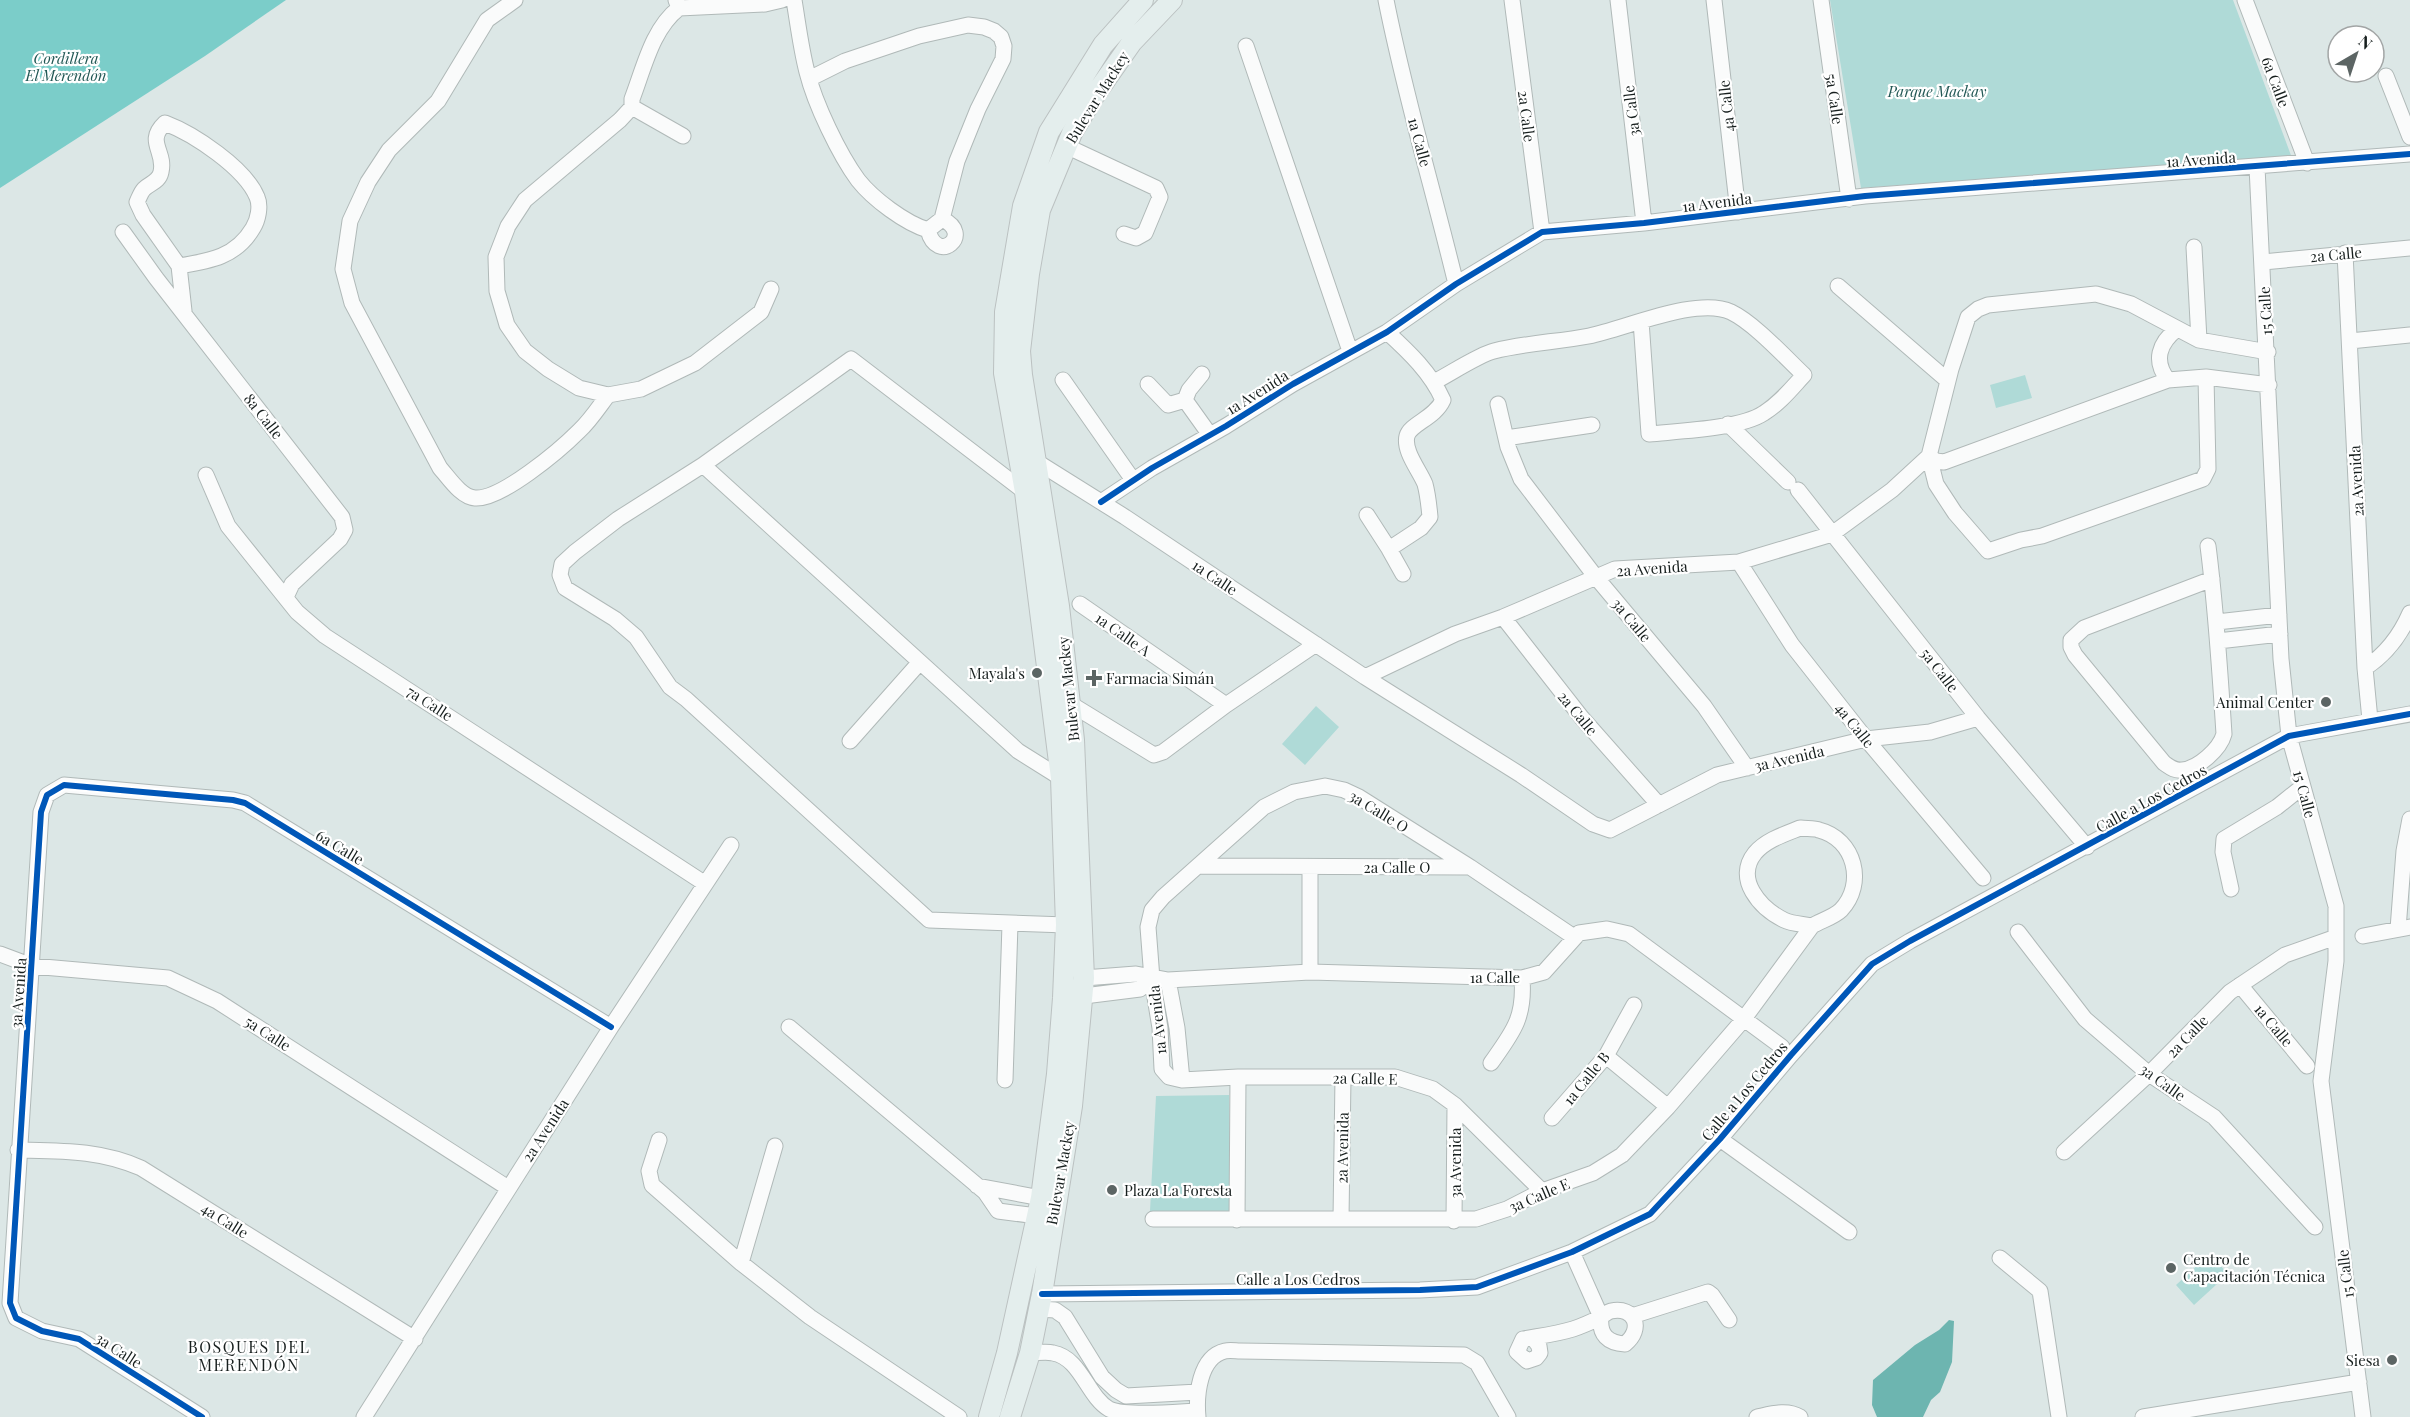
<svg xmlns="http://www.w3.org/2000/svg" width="2410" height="1417" font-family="'Playfair Display',serif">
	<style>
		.green { fill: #afdad7 }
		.forest { fill: #7bcdc9 }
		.water { fill: #6db5b0 }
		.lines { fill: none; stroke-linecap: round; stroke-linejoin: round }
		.minor-casing { stroke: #b0b9b8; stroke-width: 17 }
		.major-casing { stroke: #bbc1c1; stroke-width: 22 }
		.minor { stroke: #fafbfb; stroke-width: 15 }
		.major { stroke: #e4eeed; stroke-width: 20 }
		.cycleway-casing { stroke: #fff; stroke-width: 10 }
		.cycleway { stroke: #0057b8; stroke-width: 6 }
		.poi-dot { fill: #5c6564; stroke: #fff; stroke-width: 2 }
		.labels { text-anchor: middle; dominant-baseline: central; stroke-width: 4.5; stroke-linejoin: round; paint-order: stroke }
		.park-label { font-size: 15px; font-style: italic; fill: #225855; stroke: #fff }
		.street-label { font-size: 15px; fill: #171f1e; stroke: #fff }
		.poi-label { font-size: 15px; fill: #171f1e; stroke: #fff; text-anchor: end }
		.neighbourhood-label { font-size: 16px; letter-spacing: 1.5px; fill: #171f1e; stroke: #fff }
	</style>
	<rect width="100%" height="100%" fill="#dce7e6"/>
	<!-- green -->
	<path class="green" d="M1830,0h403l59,158 -431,30z
		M2025,375l7,23 -36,10 -6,-23z
		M1316,706l23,21 -34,38 -23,-21z
		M1229,1095l1,120 -80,-4 6,-115z
		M2210,1254l18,20 -34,31 -18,-20z"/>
	<!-- forest -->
	<path class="forest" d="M0,0h286l-81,56 -205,132z"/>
	<!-- water -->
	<path class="water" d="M1949,1320l5,1 -2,41 -12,30 -9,8 -8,17h-46l-5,-12 1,-25 42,-35 24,-15z"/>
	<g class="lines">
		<!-- minor casing -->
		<g class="minor-casing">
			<path id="minor" d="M515,0l-28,20 -49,81 -49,49 -21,32 -18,39 -7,48 9,34 88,165c9,10 21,29 35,30 26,2 85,-48 104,-67 11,-10 20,-24 29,-36
				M676,0l3,8c-27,21 -35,60 -47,91v8l-12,13 -95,80 -17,26 -12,31 1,34 10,34 18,26 23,18 31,19 29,7 33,-6 54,-26 66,-51 10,-23
				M794,0c4,24 7,49 13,72 8,32 32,82 51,108 15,19 47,43 70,50l14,-11 15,-58 21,-52 25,-50 1,-13 -3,-9 -7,-6 -10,-4 -16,-2 -49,11 -74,25 -36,18
				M1386,0c19,96 47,189 70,284
				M1512,0l30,232
				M1618,0l26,223
				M1714,0l24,212
				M1821,0l28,199
				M2245,0l62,163
				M679,8l86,-4 17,-4
				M1246,46l104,305
				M2386,76l24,61
				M632,107l51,29
				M165,123c29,11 80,45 92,74 4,9 1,23 -4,31 -17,29 -43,33 -74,38l-36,-51 -6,-13c2,-4 4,-10 7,-13 6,-6 15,-7 17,-17 5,-21 -16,-30 4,-49z
				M1066,146l90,42 4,9 -15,36 -9,5 -12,-4
				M2257,167l24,492 8,77 47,170v55l-15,120 42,336
				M928,230c9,36 47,4 14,-11
				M123,232l33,46 186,239 3,13 -5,9 -48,45 -6,13
				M2194,247l5,93
				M2345,253l20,415 5,52
				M2263,262l147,-14
				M179,266l5,45
				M1838,286l109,94
				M2350,341l60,-6
				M2268,352l-69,-12 -68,-36 -35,-10 -108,11 -10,4 -10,8 -17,52 -22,87 7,5 8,1 224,-82 38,-3 63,8
				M1202,374l-13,16 -4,10 25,35
				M1063,380l70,100
				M2168,380c-15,-19 -9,-37 9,-51
				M1434,382c16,-8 44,-27 60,-31 31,-8 64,-9 95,-15 36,-7 108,-40 142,-24 23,11 54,45 73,63 -13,14 -24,28 -40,38 -24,16 -86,18 -115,21l-8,-113
				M1148,384l20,21 17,-5
				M1498,404l10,43 13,32 74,97 109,130 43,62
				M1728,424l60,58
				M1506,438l86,-13
				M1034,460l91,57 240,160 156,98 72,49 17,6 107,-55 149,-36 64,-7 48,-14
				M703,465l315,286 43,27
				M206,475l22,51 69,86 28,24 379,247
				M1798,490l180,228 109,129
				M1025,492l-174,-133 -148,106 -85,54 -43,33 -13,12 -2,11 5,13 50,31 21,18 34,50 16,12 243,221 137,5
				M1101,502l51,-34 74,-42 67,-42 94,-52 69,-48 86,-52 102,-9 221,-27 545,-42
				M1367,515l22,34 32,-21 9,-11c-1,-11 -2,-22 -5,-33 -5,-13 -22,-33 -18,-48 3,-12 28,-18 36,-36 -12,-27 -34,-48 -56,-68
				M2208,546c8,62 12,125 16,188 -4,15 -26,35 -42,36 -8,1 -12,-3 -18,-7l-89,-108 -4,-8v-7l13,-12 128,-49
				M1389,549l14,25
				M1739,562l53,83 74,94 117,139
				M1080,604l146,101
				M1503,617l79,101 77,87
				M2217,622l62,-7
				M2218,641l62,-7
				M2365,668c20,-13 35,-32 45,-55
				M1365,677l90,-43 48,-17 112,-48 124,-7 93,-28 60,-44 37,-34 7,28 19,29 33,38 33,-11 21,-4 161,-57 5,-10 -2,-92
				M1069,703l85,52 9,-3 63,-47 90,-61
				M850,741l70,-79
				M1800,828c6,1 14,0 19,2 36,9 47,54 22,80 -7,7 -21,11 -29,16 -9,-2 -20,-2 -28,-6 -24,-12 -50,-41 -29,-67 11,-13 30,-19 45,-25z
				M1198,866l272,1
				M2231,889l-8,-37 1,-13 53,-32 25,-20
				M2398,929l6,-78 6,-32
				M2018,932l67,87 64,55 65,43 101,110
				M2363,936l47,-9
				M0,954l32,12 136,12 49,23 291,187
				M1310,972v-105
				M1084,978l52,-4 32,6 142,-8 212,6 22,-6 35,-39 28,-4 22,5 153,113
				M1168,980l9,48 5,52
				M2240,985l67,81
				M1084,996l56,-7 12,-10
				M789,1027l196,165 13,19 39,5
				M1606,1056l62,51
				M1491,1063c22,-31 34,-45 31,-85
				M1005,1080l5,-156
				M1552,1118l54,-62 28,-51
				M1720,1139l129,93
				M659,1140l-10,31 3,14 89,78 69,54 149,100
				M18,1150c45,1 82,0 123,18l274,171
				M2064,1152l85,-78 81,-82 55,-37 51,-18
				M977,1186l64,12
				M1542,1191l-87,-86 -22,-16 -38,-12h-157l-56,3 -13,-3 -7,-8 -2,-41 -8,-49 -4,-52 4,-17 11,-13 101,-90 30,-15 31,-6 19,4 15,7 111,70 104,70
				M1153,1219h323l31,-10 35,-18 51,-18 29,-18 46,-48 75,-87 69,-94
				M1341,1219l2,-142
				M1237,1220l1,-143
				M1454,1221l1,-116
				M2000,1258l40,33 19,126
				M741,1263l34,-117
				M1042,1294l378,-4 57,-3 95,-35 78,-38 70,-75 71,-84 81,-91 38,-23 379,-205 121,-22
				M1039,1309l16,1 10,7 37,60 14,13 10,6 72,-4
				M1632,1316l76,-24 4,3 17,25
				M1533,1338l6,8 1,7 -4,5 -9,3 -10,-9 6,-13c17,-3 34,-5 50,-10 9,-3 18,-7 26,-11 4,-2 8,-6 12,-7 24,-5 33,18 14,33 -17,-1 -26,-9 -24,-27l-29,-65
				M1030,1353c7,0 16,-2 23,0 28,5 34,43 56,56 17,8 67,3 88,2
				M202,1417l-123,-78 -37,-8 -26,-13 -6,-15 31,-491 6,-17 17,-10 169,15 12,3 366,224
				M364,1417l247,-390 120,-182
				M1198,1417c-2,-21 1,-60 27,-66 5,-1 11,0 15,0l224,4 13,8 31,54
				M1757,1417c14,-3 30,-8 43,0
				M2143,1417l216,-35"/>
		</g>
		<!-- major casing -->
		<g class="major-casing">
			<path id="major" d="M989,1417l18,-64 34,-155 16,-124 6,-76 3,-73 -5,-147 -36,-286 -21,-119 1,-61 18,-106 26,-74 54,-87 40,-45
				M1010,1417l20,-64 12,-59 30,-188 12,-128 -10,-238 -15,-134 -37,-231 -2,-24 9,-77 11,-64 32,-77 20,-34 40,-57 40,-42"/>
		</g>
		<!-- minor -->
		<use href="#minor" class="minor"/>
		<!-- major -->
		<use href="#major" class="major"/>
		<!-- cycleway casing -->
		<g class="cycleway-casing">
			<path id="cycleway" d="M1101,502l51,-34 74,-42 67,-42 94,-52 69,-48 86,-52 102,-9 221,-27 545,-42
				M1042,1294l378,-4 57,-3 95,-35 78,-38 70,-75 71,-84 81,-91 38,-23 379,-205 121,-22
				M202,1417l-123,-78 -37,-8 -26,-13 -6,-15 31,-491 6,-17 17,-10 169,15 12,3 366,224"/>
		</g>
		<!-- cycleway -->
		<use href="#cycleway" class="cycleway"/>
	</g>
	<!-- markers -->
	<g class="poi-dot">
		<circle cx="1037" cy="673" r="6"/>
		<path d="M1091 669h6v6h6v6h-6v6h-6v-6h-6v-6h6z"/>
		<circle cx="2326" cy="702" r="6"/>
		<circle cx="1112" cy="1190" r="6"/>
		<circle cx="2171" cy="1268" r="6"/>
		<circle cx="2392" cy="1360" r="6"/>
	</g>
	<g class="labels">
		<!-- park labels -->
		<g class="park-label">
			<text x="66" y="58">Cordillera<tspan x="66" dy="17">El Merendón</tspan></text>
			<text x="1937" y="91">Parque Mackay</text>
		</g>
		<!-- street labels -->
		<g class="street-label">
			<text transform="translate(2276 82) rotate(69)">6a Calle</text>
			<text transform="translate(1097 97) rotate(-58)">Bulevar Mackey</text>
			<text transform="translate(1835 99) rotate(82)">5a Calle</text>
			<text transform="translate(1726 106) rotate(-96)">4a Calle</text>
			<text transform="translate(1631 111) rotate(-97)">3a Calle</text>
			<text transform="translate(1527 116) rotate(83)">2a Calle</text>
			<text transform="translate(1420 142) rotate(75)">1a Calle</text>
			<text transform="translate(2201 159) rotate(-4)">1a Avenida</text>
			<text transform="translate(1717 202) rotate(-7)">1a Avenida</text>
			<text transform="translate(2336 254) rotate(-5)">2a Calle</text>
			<text transform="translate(2265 311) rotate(-93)">15 Calle</text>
			<text transform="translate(1257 392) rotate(-32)">1a Avenida</text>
			<text transform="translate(264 416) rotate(52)">8a Calle</text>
			<text transform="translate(2356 481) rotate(-93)">2a Avenida</text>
			<text transform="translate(1652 568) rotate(-4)">2a Avenida</text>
			<text transform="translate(1215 577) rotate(34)">1a Calle</text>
			<text transform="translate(1632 620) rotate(50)">3a Calle</text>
			<text transform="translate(1123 634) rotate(35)">1a Calle A</text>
			<text transform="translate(1940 670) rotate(52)">5a Calle</text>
			<text transform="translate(1068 689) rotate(-96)">Bulevar Mackey</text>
			<text transform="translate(430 703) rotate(33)">7a Calle</text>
			<text transform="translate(1578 713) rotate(50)">2a Calle</text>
			<text transform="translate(1855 725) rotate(51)">4a Calle</text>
			<text transform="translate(1789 758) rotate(-13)">3a Avenida</text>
			<text transform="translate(2305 794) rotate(75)">15 Calle</text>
			<text transform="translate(2151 798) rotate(-29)">Calle a Los Cedros</text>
			<text transform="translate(1379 811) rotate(31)">3a Calle O</text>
			<text transform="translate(340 847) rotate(31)">6a Calle</text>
			<text x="1397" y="867">2a Calle O</text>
			<text x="1495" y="977">1a Calle</text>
			<text transform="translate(18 993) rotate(-86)">3a Avenida</text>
			<text transform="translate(1157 1020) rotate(-96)">1a Avenida</text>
			<text transform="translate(2274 1025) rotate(50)">1a Calle</text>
			<text transform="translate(268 1033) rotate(33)">5a Calle</text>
			<text transform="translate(2187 1036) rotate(-46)">2a Calle</text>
			<text transform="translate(1365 1078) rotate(1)">2a Calle E</text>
			<text transform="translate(1586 1078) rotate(-51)">1a Calle B</text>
			<text transform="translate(2163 1082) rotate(36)">3a Calle</text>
			<text transform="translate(1744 1091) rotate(-50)">Calle a Los Cedros</text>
			<text transform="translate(545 1130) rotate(-57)">2a Avenida</text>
			<text transform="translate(1342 1148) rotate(-89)">2a Avenida</text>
			<text transform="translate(1455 1163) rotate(-90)">3a Avenida</text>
			<text transform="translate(1060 1173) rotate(-80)">Bulevar Mackey</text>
			<text transform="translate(1539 1195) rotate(-23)">3a Calle E</text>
			<text transform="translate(225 1220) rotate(32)">4a Calle</text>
			<text transform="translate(2345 1274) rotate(-97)">15 Calle</text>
			<text x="1298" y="1279">Calle a Los Cedros</text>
			<text transform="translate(119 1350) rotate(33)">3a Calle</text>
		</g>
		<!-- poi labels -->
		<g class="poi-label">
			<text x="1025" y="673">Mayala's</text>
			<text x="1106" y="678" text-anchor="start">Farmacia Simán</text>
			<text x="2314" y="702">Animal Center</text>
			<text x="1124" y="1190" text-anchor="start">Plaza La Foresta</text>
			<text x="2183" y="1259" text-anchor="start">Centro de<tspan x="2183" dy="17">Capacitación Técnica</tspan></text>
			<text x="2380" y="1360">Siesa</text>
		</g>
		<!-- neighbourhood labels -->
		<g class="neighbourhood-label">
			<text x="249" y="1346">BOSQUES DEL<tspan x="249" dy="18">MERENDÓN</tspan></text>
		</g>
	</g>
	<!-- north arrow -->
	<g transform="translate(2356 54) rotate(39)"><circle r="28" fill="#ffffff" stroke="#a2a5a5" stroke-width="1.5"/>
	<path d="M0-4.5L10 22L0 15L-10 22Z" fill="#5c6564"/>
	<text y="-9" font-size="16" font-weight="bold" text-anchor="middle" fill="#171f1e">N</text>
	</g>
</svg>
